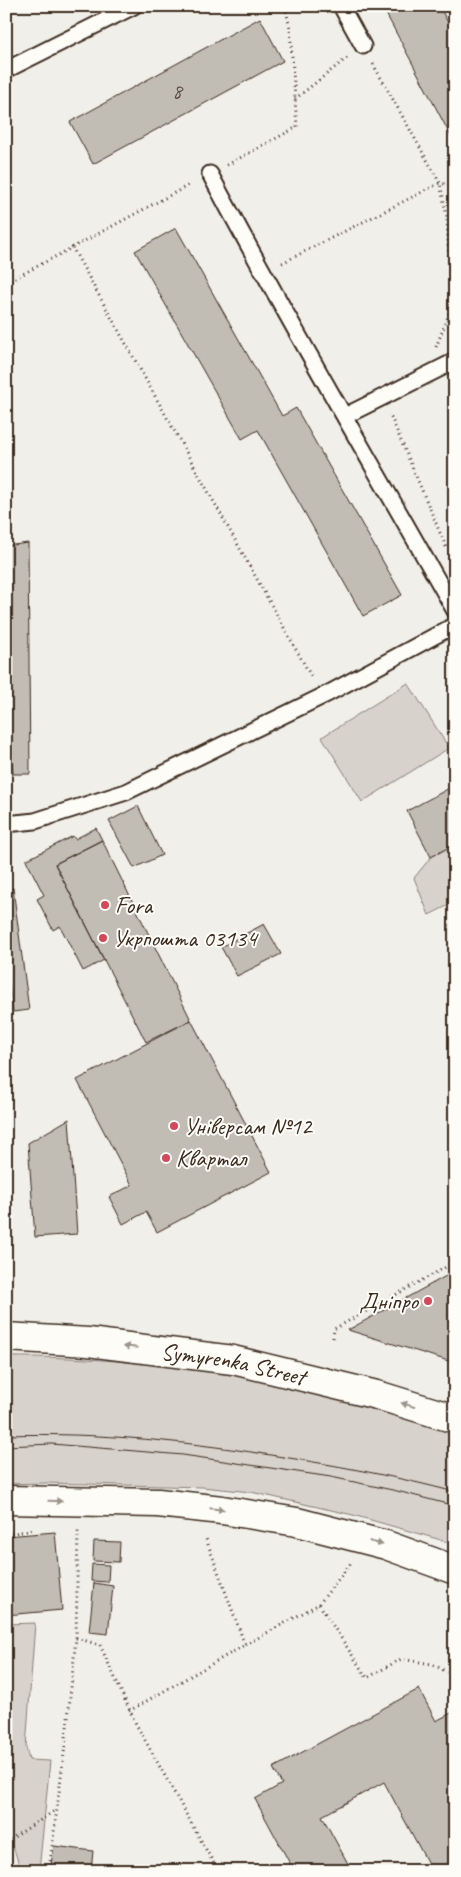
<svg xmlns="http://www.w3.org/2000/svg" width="461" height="1877" font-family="Caveat,sans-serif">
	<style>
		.green { fill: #d7d2cc; stroke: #897e75 }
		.building { fill: #c1bcb4; stroke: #3b2a1e }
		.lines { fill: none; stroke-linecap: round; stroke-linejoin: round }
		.lane-casing { stroke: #3b2a1e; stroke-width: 19 }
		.secondary-casing { stroke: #3b2a1e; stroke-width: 31 }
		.path { stroke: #3b2a1e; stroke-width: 3; stroke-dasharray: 1 4; stroke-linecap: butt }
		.lane { stroke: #fdfcf7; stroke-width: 15 }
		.secondary { stroke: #fdfcf7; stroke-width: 28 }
		.tram { stroke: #3b2a1e; stroke-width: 1 }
		.oneway { fill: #9c938a }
		.poi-dot { fill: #d1495b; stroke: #fdfcf7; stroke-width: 2 }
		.labels { text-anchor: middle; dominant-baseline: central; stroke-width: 4; stroke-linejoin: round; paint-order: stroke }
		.number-label { font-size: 21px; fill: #5c4e44 }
		.poi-label { font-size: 24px; fill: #3b2a1e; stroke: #fdfcf7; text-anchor: start }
		.street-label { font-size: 24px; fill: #3b2a1e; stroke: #fdfcf7 }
	</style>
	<rect width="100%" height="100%" fill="#f1efea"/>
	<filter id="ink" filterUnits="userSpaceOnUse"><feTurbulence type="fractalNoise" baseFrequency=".02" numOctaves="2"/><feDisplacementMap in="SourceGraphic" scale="10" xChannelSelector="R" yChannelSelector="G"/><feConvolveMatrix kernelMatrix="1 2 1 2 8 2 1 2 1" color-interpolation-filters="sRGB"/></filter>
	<g filter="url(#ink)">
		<!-- green -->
		<path class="green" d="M408,683l41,65 -87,54 -40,-65z
			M455,844v58l-26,13 -15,-37 17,-21z
			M6,1357c82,-1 169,8 250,22 24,4 47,11 71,17 43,10 86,21 128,37v111l-102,-29 -102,-23 -49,-5 -156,-4 -40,1z
			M35,1623l-9,124 3,13 21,1 -11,110h-18l-6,-19 -9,-15v-65l2,-1 -2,-3v-144z"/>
		<!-- building -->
		<path class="building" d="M382,6h57l16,29v109z
			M260,18l23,43 -190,103 -23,-42z
			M176,228l106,188 14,-8 106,187 -39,21 -105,-186 -16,9 -107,-188z
			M28,543l2,231h-17l-1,-12 -6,-1v-215z
			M455,785v59l-24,13 -24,-46z
			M138,806l24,49 -28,13 -25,-47z
			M96,828l6,12 -47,24 49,96 -21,11 -23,-45 -7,4 -16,-31 7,-4 -18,-35 47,-24 2,3z
			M102,840l89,180 -45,22 -91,-178z
			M13,888l16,122 -16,2 -7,-46v-77z
			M264,924l17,30 -44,22 -16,-29z
			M191,1020l80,152 -114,60 -11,-20 -23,12 -14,-27 23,-12 -55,-105z
			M69,1119l8,115 -42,3 -7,-94z
			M455,1271v92l-107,-33z
			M55,1532l7,78 -56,5v-79z
			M94,1541l26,1 -1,20 -26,-1z
			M92,1564l17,1 -1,17 -17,-1z
			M94,1583l19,3 -5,48 -19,-2z
			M419,1689l17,32 19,-10v71l-2,1 2,3v79l-11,6h-12l-48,-89 -62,34 30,55h-58l-39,-72 27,-15 -9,-16z
			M54,1846l39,5 -2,20h-41z"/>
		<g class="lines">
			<!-- lane casing -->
			<g class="lane-casing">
				<path id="lane" d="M341,6l22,40
					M6,70l128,-64
					M210,174c78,148 163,291 245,437
					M345,416l110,-55
					M6,824l29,-3 91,-29 203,-99 126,-68"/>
			</g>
			<!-- secondary casing -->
			<g class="secondary-casing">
				<g id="secondary">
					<path id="s1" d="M6,1337l82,5 145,18 144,35 78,24"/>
					<path d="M6,1500l152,3 64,7 75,12 89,23 69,25"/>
				</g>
			</g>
			<!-- path -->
			<path class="path" d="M373,64l67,119 15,3
				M295,99l52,-41
				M227,165l70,-38 -7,-99 -5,-22
				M72,247l240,431
				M282,263l158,-80 7,34 4,90 4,9
				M6,283l185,-99
				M436,347l19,-48
				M391,417l55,130
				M333,1338l1,-9 121,-67
				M6,1534l29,-4
				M319,1604l32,-41
				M76,1638l24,7 36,79 82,147
				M245,1645l74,-41 48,74 34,-19 31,5 23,12
				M129,1711l116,-66 -40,-109
				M6,1842l50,-32
				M49,1871l17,-133 10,-100 2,-110"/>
			<!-- lane -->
			<use href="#lane" class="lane"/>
			<!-- secondary -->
			<use href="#secondary" class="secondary"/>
			<!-- tram -->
			<path class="tram" d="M6,1435c93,-3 186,7 277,22 58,9 115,20 172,35
				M6,1446l46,-2 131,11 148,22 66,14 58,15"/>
		</g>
		<!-- one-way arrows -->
		<defs><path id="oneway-solid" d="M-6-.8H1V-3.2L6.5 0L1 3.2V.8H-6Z" transform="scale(1.25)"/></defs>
		<g class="oneway">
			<use href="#oneway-solid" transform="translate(130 1347) rotate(-174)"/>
			<use href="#oneway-solid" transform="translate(408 1405) rotate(-163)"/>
			<use href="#oneway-solid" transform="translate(55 1501) rotate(1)"/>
			<use href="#oneway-solid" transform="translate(217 1509) rotate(6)"/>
			<use href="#oneway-solid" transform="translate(376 1543) rotate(15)"/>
		</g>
	</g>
	<!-- markers -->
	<g class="poi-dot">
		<circle cx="105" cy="905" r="5"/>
		<circle cx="103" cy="938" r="5"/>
		<circle cx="174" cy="1126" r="5"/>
		<circle cx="166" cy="1158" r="5"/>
		<circle cx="428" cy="1301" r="5"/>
	</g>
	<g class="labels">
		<!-- number labels -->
		<g class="number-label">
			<text x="177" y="91">8</text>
		</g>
		<!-- poi labels -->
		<g class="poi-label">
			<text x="115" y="905">Fora</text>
			<text x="113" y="938">Укрпошта 03134</text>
			<text x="184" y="1126">Універсам №12</text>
			<text x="176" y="1158">Квартал</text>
			<text x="418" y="1301" text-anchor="end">Дніпро</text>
		</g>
		<!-- street labels -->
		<g class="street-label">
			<text stroke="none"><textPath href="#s1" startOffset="229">Symyrenka Street</textPath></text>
		</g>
	</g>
	<!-- margin -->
	<rect width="461" height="1877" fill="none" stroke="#fdfcf7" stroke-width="25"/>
	<rect x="12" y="12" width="436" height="1852" fill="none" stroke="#3b2a1e" stroke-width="2" filter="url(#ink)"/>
</svg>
